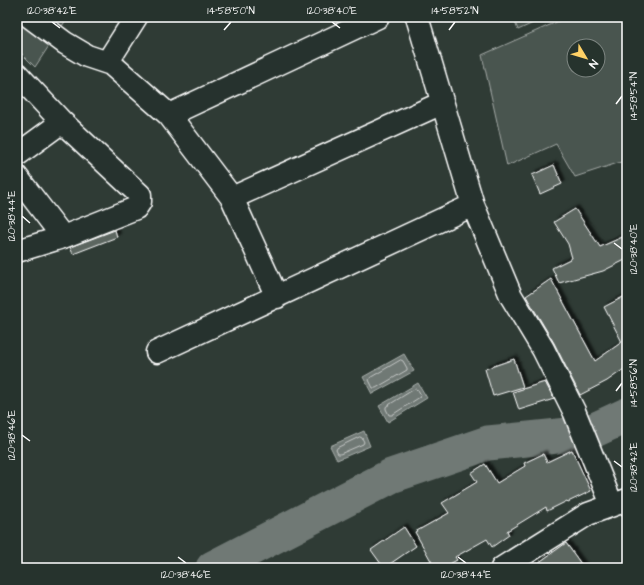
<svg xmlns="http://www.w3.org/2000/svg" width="644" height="585" font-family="'Architects Daughter',sans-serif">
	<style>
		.green { fill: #4a544f; stroke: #a4aaa7; fill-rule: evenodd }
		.water { fill: #707975; stroke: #a9afac }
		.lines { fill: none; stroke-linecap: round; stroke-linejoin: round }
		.shore { stroke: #c6c9c8; stroke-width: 1 }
		.river { stroke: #707975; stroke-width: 35 }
		.building { fill: #5b6661; stroke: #fff; filter: url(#shadow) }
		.minor-casing { stroke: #fff; stroke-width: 25 }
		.minor { stroke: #26332d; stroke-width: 22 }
		.ticks { fill: none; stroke: #fff; stroke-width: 1.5 }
		.neatline { fill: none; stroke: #fff; stroke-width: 1.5 }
		.ticks-label { font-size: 10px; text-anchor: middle; fill: #fff }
	</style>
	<defs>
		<filter id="shadow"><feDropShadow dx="3.5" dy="-3.5" stdDeviation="1" flood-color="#0009"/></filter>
	</defs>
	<rect width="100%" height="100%" fill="#2f3b35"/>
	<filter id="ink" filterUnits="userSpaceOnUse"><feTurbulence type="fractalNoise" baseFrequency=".025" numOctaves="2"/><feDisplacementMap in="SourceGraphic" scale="8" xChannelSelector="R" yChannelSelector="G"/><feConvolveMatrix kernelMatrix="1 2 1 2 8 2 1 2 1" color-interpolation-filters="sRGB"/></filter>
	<g filter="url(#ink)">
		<!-- green -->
		<path class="green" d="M17,17h51l-33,50 -18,-18z
			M513,17h33l-28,13z
			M568,17h59v105l-2,1 2,6v31l-52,17 -19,-33 -49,22 -25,-111zM574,46h24v24h-24z"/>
		<!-- water -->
		<path class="water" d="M404,354l10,17 -42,23 -9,-17z
			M418,383l9,15 -39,24 -9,-16z
			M364,431l6,15 -33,14 -7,-14z"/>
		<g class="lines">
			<!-- shore -->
			<path class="shore" d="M401,360l2,1 4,7v2l-31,18h-3l-4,-8 1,-2z
				M415,389l3,1 3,5 -1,2 -28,18h-3l-3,-6v-2z
				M360,437l2,1 2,4 -1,2 -23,10h-2l-2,-4 1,-2z"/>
			<!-- river -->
			<path class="river" d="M213,568l178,-92 97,-33 100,-10 39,-18"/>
		</g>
		<!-- building -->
		<path class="building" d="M554,165l8,19 -22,10 -8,-19z
			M575,209l25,38 27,-12v24l-24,12 -44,12 -7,-15 20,-10 -4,-14 -14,-22z
			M115,230l2,7 -44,17 -3,-7z
			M551,279l44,82 27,-19 -18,-35 23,-12v72l-20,14 -27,14 -26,-52 -28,-47z
			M514,359l9,28 -30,9 -8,-27z
			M545,382l9,17 -35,11 -6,-18z
			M572,450l19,41 -23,11 -1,-1 -20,10 -1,-4 -39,24 2,4 -17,12 -5,-8 -32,18 2,3 -15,8h-7l-20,-36 34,-19 -7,-10 35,-21 -6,-9 14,-9 12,19 28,-17 -1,-3 19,-9 4,8z
			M404,527l12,19 -32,22 -13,-18z
			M566,543l18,25h-53z"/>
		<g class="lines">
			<!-- minor casing -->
			<g class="minor-casing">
				<path id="minor" d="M30,17l35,26 22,13 24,8
					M136,17l-26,41 1,6 58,51 63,83 45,99
					M417,17l56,188 38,91 32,53 31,62 38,94
					M17,74l45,48 78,73v7l-4,6 -73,29 -46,14
					M169,115l209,-98
					M17,155l45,-33
					M17,177l46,60
					M232,198l210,-95
					M157,352l316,-147
					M502,568l86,-54 39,-14"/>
			</g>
			<!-- minor -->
			<use href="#minor" class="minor"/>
		</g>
	</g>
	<!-- ticks -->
	<path class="ticks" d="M52,22l8,6M332,22l8,6M224,30l7,-8M449,30l6,-8M616,104l6,-8M22,216l8,7M614,243l8,6M616,391l6,-8M22,435l8,6M614,461l8,6M178,557l8,6M458,557l8,6"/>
	<!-- margin -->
	<rect width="644" height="585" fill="none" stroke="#26332d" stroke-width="44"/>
	<!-- north arrow -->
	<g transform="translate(586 58) rotate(128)"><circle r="19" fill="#26332d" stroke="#7d8581"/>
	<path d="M0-3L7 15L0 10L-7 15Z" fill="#ffd166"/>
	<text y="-6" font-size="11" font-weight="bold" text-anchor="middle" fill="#ffffff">N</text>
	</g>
	<rect x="22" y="22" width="600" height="541" class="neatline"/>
	<g class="ticks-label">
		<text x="52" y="14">120°38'42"E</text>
		<text x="231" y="14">14°58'50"N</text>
		<text x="332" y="14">120°38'40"E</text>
		<text x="455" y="14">14°58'52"N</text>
		<text transform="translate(633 96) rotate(-90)" y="4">14°58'54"N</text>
		<text transform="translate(11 216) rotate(-90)" y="4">120°38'44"E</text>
		<text transform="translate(633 249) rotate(-90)" y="4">120°38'40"E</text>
		<text transform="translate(633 383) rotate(-90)" y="4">14°58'56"N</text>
		<text transform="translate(11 435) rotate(-90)" y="4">120°38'46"E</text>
		<text transform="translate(633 467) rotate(-90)" y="4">120°38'42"E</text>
		<text x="186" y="578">120°38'46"E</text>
		<text x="466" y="578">120°38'44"E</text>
	</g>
</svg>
